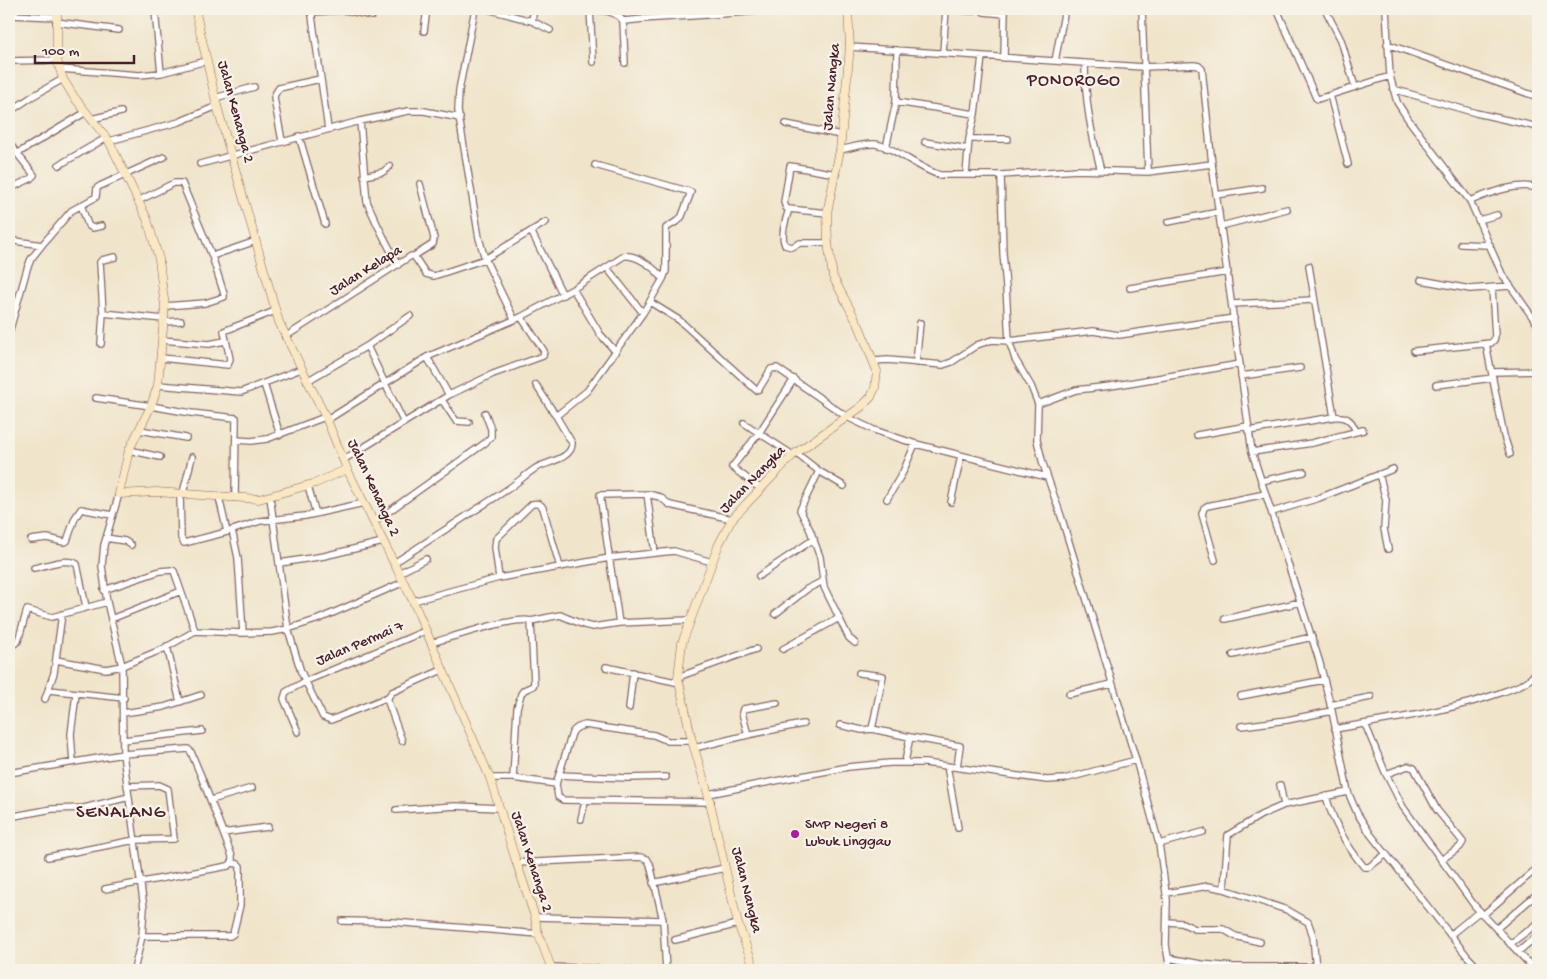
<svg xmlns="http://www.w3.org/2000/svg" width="1547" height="979" font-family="'Gochi Hand',sans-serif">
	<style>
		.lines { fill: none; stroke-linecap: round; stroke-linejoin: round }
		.street-casing { stroke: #846463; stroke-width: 8 }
		.secondary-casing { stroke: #846463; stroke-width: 9 }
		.street { stroke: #fff; stroke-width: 5.5 }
		.secondary { stroke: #fae7c3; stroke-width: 8 }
		.poi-dot { fill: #b5179e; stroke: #f7f3e8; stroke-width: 2 }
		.labels { text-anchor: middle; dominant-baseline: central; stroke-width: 4.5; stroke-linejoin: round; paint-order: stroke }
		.street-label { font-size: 15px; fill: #4a1f2b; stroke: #f7f3e8 }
		.poi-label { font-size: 15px; fill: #4a1f2b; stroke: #f7f3e8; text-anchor: start }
		.quarter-label { font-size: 18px; letter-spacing: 1px; fill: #4a1f2b; stroke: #f7f3e8 }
	</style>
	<rect width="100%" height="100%" fill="#f7f3e8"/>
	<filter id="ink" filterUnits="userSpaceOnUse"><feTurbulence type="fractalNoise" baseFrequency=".02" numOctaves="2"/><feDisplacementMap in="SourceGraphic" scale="10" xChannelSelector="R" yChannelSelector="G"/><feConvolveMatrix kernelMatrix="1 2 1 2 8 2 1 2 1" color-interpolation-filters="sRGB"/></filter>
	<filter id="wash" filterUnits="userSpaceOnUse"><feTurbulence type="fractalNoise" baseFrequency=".0096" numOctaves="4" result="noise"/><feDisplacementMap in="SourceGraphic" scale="20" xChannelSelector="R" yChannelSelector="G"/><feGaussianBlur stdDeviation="1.12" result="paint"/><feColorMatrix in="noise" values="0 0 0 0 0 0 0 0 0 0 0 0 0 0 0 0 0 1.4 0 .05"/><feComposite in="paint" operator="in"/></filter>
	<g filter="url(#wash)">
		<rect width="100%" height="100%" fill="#f0e5cb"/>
	</g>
	<g filter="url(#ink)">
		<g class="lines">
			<!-- street casing -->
			<g class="street-casing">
				<path id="street" d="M311,9l17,120
					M475,9l-16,81 -1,21 21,127 6,21 29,60
					M487,9l45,12 2,-12
					M590,9l3,53
					M593,9c11,2 23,2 30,12l2,42
					M946,9l26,2
					M1142,9l6,163
					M1325,9l16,31 14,47
					M1386,9l4,67 7,26 11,17 62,82 32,73 36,51
					M155,11l6,62
					M312,12l33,-2 27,6
					M984,12l21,2
					M1279,14l37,84 2,1 72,-23
					M9,15l48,2
					M532,21l18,9
					M623,21c51,-6 102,-5 153,-12
					M56,22l63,8
					M424,31l3,-22
					M1387,44l151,53
					M850,47l293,20 51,-2 5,1 3,3 10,95 40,288 67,208 13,51 16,81 9,21 14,22 96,121 13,14
					M943,53l3,-44
					M1004,58l1,-49
					M9,61l48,-1
					M1055,61l10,-52
					M1085,63c0,40 6,69 16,108
					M60,69l79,6 22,-2 45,-12
					M1393,89l83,24 62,14
					M1330,95l18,69
					M215,98l39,-11
					M896,102l79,12
					M9,112l24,-16 30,-17
					M91,119l30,-7
					M360,121l7,81 11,24 20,39
					M786,124l55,11
					M299,136l26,88
					M969,139h39
					M109,141l70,-19 38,-16
					M282,141l-8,-43 1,-4 4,-6 41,-9
					M925,142l43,7
					M9,143l25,32 -4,4 -21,10
					M886,148l10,-46 1,-52
					M840,150c11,-2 23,-7 35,-6 21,3 43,25 65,31h61l76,-5 71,2 64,-8
					M18,153l68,-41
					M200,164l160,-43 48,-10h16l36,7
					M59,165l47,-27
					M595,165l96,27 -9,24 -3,4 -13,8v43l-3,8
					M966,175l3,-36 6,-25 7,-57
					M1001,175l2,78 3,34 3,54 6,18 16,27 7,18 -1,36 6,24 18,52 75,244 23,84 8,56 -1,45 4,25
					M364,176l19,-4 7,-6
					M1216,195l46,-7
					M138,201l36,-18h8l30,73 12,38v3l-19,6 -40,3
					M1470,201c20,-8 46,-19 68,-13
					M81,205l7,20 4,3 10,-2
					M789,209l38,4
					M1479,220l18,-5
					M1168,222l51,-10
					M1221,226l66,-17
					M531,231l32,64
					M9,240l33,5 29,-34 25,-14 1,-9 3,-2 64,-29
					M828,243h-28l-8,4 -7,-2c-5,-10 1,-26 4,-36l-3,-1 -2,-6 6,-36 46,8
					M1461,244l29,1
					M212,256l44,-15
					M414,256l19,-12 1,-6 -14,-54
					M1309,266l25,151c13,-1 18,3 22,15
					M607,268l36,45
					M1421,280l49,9 40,-3
					M1130,288l98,-16
					M573,289l27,45 16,18
					M650,302l29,18 77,70 3,-1 12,-20 6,-1 70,49 27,13 42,14 131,33
					M1232,304l82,-4
					M103,313l61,6
					M164,322l17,-1
					M9,333l18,-64 4,-10 11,-14
					M285,337l126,-81h3l12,18 8,2 51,-17 61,-37
					M162,340l47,4 16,-3
					M101,344l2,-31 -3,-51 2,-2 13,-3
					M1486,344l18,92 6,18
					M367,346l37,77
					M1414,351l77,-8 3,-3 1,-4 -3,-48
					M427,357l22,38
					M161,358l67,7 2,-6 -6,-28 51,-20
					M874,361l14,-1 55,5 9,-3 25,-17 15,-5 17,1 84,-10 26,4 115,-17
					M916,363l4,-40
					M1492,372l46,-1
					M1241,376l59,-8
					M307,381l60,-35 43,-30
					M264,384l16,51
					M158,385l83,7 60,-23
					M536,385l20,31
					M1436,385l57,-7
					M96,398l55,8 40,7 45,5 -1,80
					M442,400l14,21 13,1
					M1038,404l38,-14 35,-4 129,-22
					M327,420l100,-63 94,-40 52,-28 51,-33c13,-2 32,13 39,23l-20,34 -56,78 -31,25 16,27c1,16 -26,19 -36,25 -11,7 -20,16 -31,23 -37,24 -74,48 -111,72
					M744,423l15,10 -27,34 29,22
					M140,430l46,8
					M1248,431l86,-14
					M1197,435l51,-9
					M236,440l15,1 16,-2 58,-22
					M129,450l31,7
					M1252,452l60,-9 51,-13
					M797,454l22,17 25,15
					M793,455l-34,-22 35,-54
					M343,460l106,-65 44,-21 50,-18 1,-5 -23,-34
					M819,471l-19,39 10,20 10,27 4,30 25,51 6,5
					M1379,474l7,26 -2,29 4,20
					M1261,481l43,-9
					M308,486l8,28
					M180,493l1,45 3,5 43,-11 33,-11 45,-5 59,-13
					M183,493l9,-36
					M119,494l-15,51 -2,21 5,36 15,64 1,88 21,154 -2,28 -8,34
					M647,494l8,59
					M219,497l8,35
					M270,497l18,132 13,43 22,45 8,3 57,-23
					M887,499l16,-27 12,-28
					M951,502l10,-46
					M1272,512l47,-14 74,-29
					M374,522l111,-79 6,-6v-8l-6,-16
					M232,530l6,28 5,75
					M106,538l19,3 6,4
					M31,540l16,-2 17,4 3,-1 8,-23 6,-9 31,6
					M1215,560l-13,-46 2,-6 3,-2 58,-12
					M280,563l44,-7 59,-14
					M34,568c12,-2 33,-11 43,-4l9,43
					M399,573l27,-14
					M759,576l55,-37
					M499,578l-4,-31 1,-8 36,-35c5,-1 9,0 11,4l17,59
					M104,590l56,-19 12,-1 2,1 21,60
					M413,601l86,-23 110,-20 65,-7 38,11
					M775,614l32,-25 16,-8
					M111,619l70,-28
					M1225,619l76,-17
					M531,621l29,-6 24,10 9,2 26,-4 71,-3
					M619,623l-19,-128 47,-1 13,3 10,8 62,14
					M9,643l5,1 4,-3 9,-31 25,7 55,-15
					M431,643c19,-5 83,-27 100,-22l3,62 -1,3 -9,4 -3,4 -4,14 -4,70
					M167,646l13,56
					M783,649l56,-31
					M1233,655l79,-18
					M56,660l50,9 16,-3 41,-17 32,-18 48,2 29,-1 16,-3 31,-10 85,-37
					M606,667l74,16
					M859,673l24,3 -11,53
					M678,677l78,-28
					M49,690l75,8
					M1069,694l43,-10
					M1241,696l83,-16
					M45,699l9,-26 8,-59
					M1330,705l41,-8
					M629,708l4,-36
					M123,713l41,-6 37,-12
					M1365,724l21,50 17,33 71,98 61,65
					M840,725l22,5 10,-1 38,8 50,9 -3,21
					M1241,726l46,-6 45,-9
					M1335,729c55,-10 112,-17 165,-36 10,-4 23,-7 31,-15 4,-3 5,-8 7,-13
					M298,732l-14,-33 2,-7 20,-11 119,-50
					M748,735l-6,-22 1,-4 34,-6
					M123,740l79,-9
					M402,741l-14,-39v-5l4,-5 50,-22
					M692,741h-24l-14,-6 -69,-10c-7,2 -10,3 -13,8l-16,51 2,13 5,3 148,2
					M694,748l58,-14 51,-10
					M73,762l-2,-28 5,-40
					M905,762l5,-25
					M947,766l11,62
					M9,773l114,-19 65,-5 3,3 10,24 31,80v7
					M1386,774l22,-8 6,2 23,42 26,32 -3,5 -19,13
					M559,775l68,3 39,-1
					M490,778h23l43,6
					M1280,785l4,20
					M708,794l140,-27 42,-4h35l122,17 17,-1 72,-19
					M1326,796c7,27 20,49 38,71h5l16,-12
					M211,800l41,-12
					M396,810l59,-4 44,2
					M9,817l43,-8 32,-1 45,-11
					M581,819l4,-18
					M223,833l45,-6
					M1159,844l44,-12
					M48,857l87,-17 39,-1 -6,-50 -9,-4 -32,1
					M516,863l124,-6 7,2 3,5 13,56 3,50
					M653,883l72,-15
					M105,889l123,-23 4,-3 6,1 2,2v39l-7,29 -3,2h-88
					M1224,889l4,-54 33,-20 23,-10 64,-13
					M1167,893l41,-7 16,3 63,21 21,12 5,14 3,34
					M1483,915l52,-45
					M535,917l128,3
					M342,921l51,1 146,12
					M1167,922l15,1 13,6h28l12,7 25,6
					M1496,929l42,-36
					M1450,935l30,-24
					M675,940l63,-16
					M1510,944l28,-21
					M1518,952l20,-17
					M1168,958l33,6 32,3h82
					M550,967l81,3"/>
			</g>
			<!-- secondary casing -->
			<g class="secondary-casing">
				<path id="secondary" d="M57,9v51l6,19 11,18 35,44 38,78 12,40 3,26 3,21 -7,79 -7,21 -22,44 -10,44 37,-2 103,7 57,-16 31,-14
					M195,9l22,97 62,216 48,98 20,49 66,132 77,177 25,80 20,59 2,13 15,40
					M755,970l-17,-46 -30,-130 -16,-53 -14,-64 4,-34 37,-99 13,-25 61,-64 68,-48 10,-10 4,-9 2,-17 -17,-43 -27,-51 -5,-34 -1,-30 13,-63 10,-103 -2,-38"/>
			</g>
			<!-- street -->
			<use href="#street" class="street"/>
			<!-- secondary -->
			<use href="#secondary" class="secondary"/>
		</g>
	</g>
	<!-- markers -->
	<circle class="poi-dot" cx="795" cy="834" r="5"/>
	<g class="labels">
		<!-- street labels -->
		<g class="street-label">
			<text transform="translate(832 87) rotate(-85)">Jalan Nangka</text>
			<text transform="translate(235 112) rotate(75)">Jalan Kenanga 2</text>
			<text transform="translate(366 271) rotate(-32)">Jalan Kelapa</text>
			<text transform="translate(753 480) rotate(-46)">Jalan Nangka</text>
			<text transform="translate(373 488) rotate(65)">Jalan Kenanga 2</text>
			<text transform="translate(360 644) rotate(-23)">Jalan Permai 7</text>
			<text transform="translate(531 862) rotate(72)">Jalan Kenanga 2</text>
			<text transform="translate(746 890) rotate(76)">Jalan Nangka</text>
		</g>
		<!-- poi labels -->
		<g class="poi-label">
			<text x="805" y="825">SMP Negeri 8<tspan x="805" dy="17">Lubuk Linggau</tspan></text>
		</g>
		<!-- quarter labels -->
		<g class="quarter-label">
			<text x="1074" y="81">PONOROGO</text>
			<text x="121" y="813">SENALANG</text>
		</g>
	</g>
	<!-- margin -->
	<rect width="1547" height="979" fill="none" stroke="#f7f3e8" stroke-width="30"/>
	<!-- scale -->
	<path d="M35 55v8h99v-8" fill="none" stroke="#4a1f2b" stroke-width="2.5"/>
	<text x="42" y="55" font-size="15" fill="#4a1f2b" stroke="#f7f3e8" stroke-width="4" paint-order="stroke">100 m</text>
</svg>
